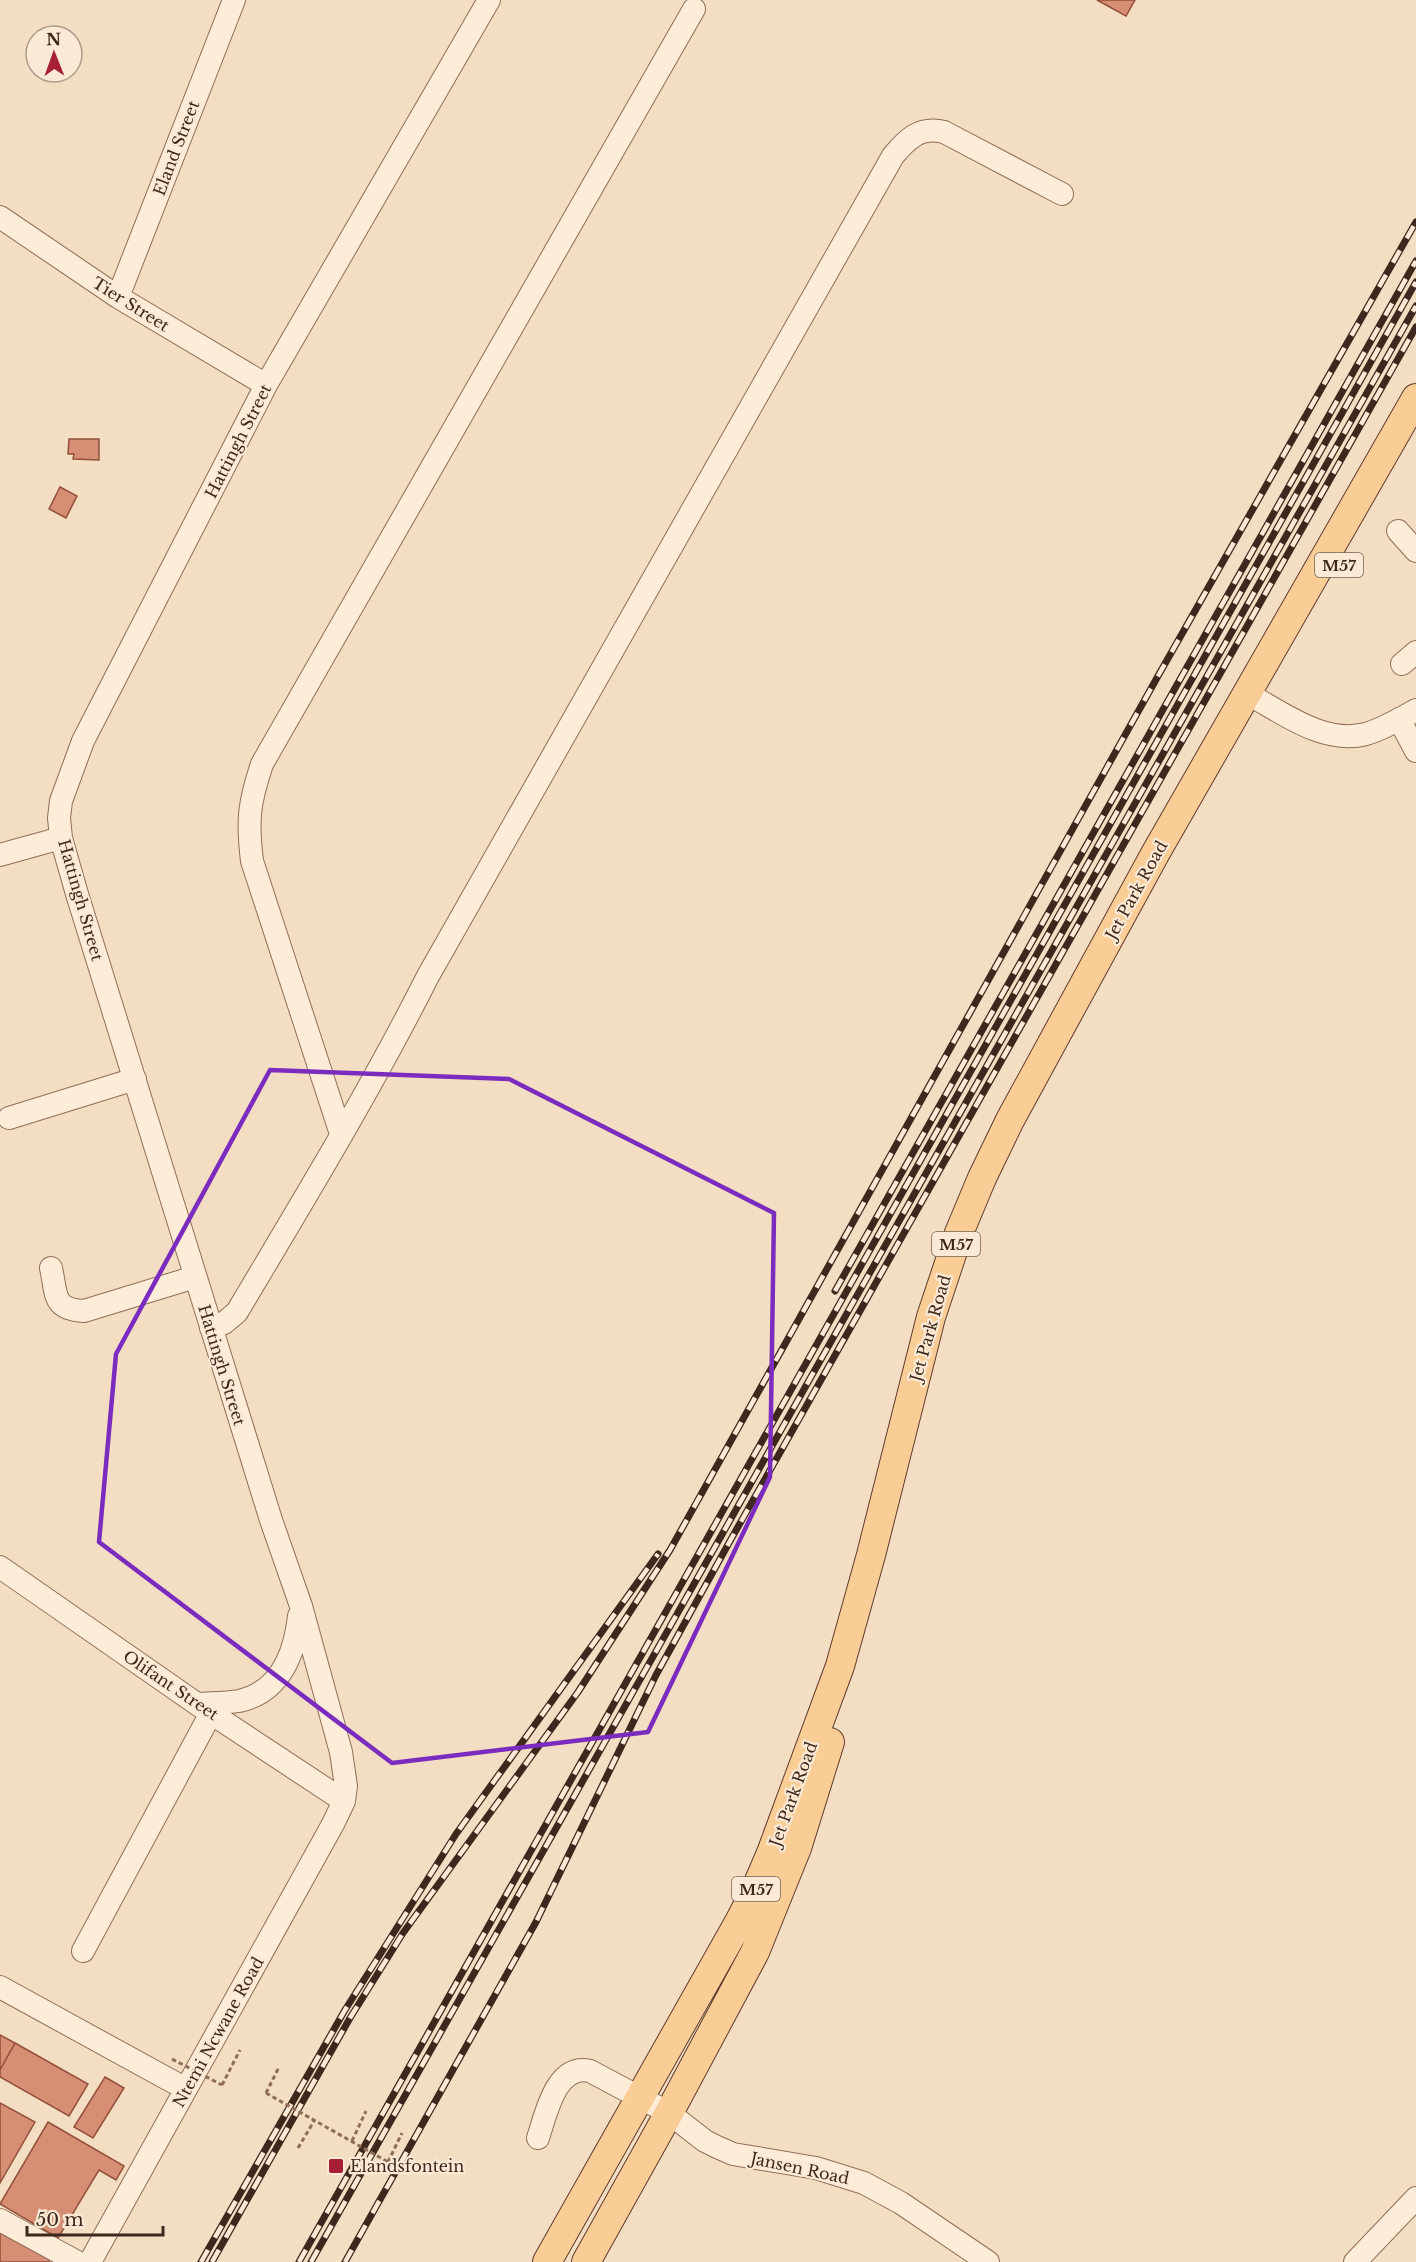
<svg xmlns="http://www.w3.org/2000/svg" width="1416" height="2262" font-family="'Libre Baskerville',serif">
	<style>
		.building { fill: #d68e74; stroke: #93503a; stroke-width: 1.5 }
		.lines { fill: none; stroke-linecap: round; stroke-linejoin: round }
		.minor-casing { stroke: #906d57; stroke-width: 24 }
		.major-casing { stroke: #5e3b2c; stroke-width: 30 }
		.path { stroke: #906d57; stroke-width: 3; stroke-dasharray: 4.5 3; stroke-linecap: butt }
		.minor { stroke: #fdecd8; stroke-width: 22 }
		.major { stroke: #facd97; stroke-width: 28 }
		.rail-casing { stroke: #3e281d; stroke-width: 7 }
		.rail { stroke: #fae9d4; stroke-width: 4.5; stroke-dasharray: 14; stroke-linecap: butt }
		.path-bridge { stroke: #906d57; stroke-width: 3; stroke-dasharray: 4.5 3; stroke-linecap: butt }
		.marked { fill: none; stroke: #7b2cbf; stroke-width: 4.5; stroke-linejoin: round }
		.poi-dot { fill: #a71f34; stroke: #fae9d4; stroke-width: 2 }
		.labels { text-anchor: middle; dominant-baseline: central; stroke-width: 4.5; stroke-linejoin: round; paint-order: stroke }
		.shield { fill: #fae9d4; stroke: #766254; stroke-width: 1.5 }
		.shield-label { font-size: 15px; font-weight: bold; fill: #3e281d }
		.street-label { font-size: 16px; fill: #3e281d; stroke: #fae9d4 }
		.poi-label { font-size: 16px; fill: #3e281d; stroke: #fae9d4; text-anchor: start }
	</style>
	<rect width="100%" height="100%" fill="#f3dec3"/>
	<!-- building -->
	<path class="building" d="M1097,0h38l-9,16z
		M69,439h30v21l-26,-1 1,-5h-6z
		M60,487l17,9 -11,22 -17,-9z
		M0,2035l15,8 -15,27z
		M15,2043l73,41 -19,32 -69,-39v-7z
		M105,2077l19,11 -31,50 -19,-11z
		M0,2103l35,19 -35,61z
		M48,2122l76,44 -8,14 -17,-10 -41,68 -58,-34z
		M0,2231l50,29 -1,2h-49z"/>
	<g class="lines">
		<!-- minor casing -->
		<g class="minor-casing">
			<path id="minor" d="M0,217l118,80 148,88
				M118,297l116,-297
				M1398,531l18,20
				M1402,664l14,-12
				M1246,693c36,19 77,52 120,41 17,-5 34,-15 50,-24
				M1399,719l17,32
				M0,855l61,-17
				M9,1118l126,-39
				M341,1134l-89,-273c-5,-41 -3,-58 10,-97l432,-755
				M51,1268c6,27 1,41 33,43l111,-34
				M211,1328l13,-5 13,-11c66,-111 133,-221 191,-336l465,-820c14,-17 27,-30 51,-24l118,62
				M0,1567l197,137 147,97
				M197,1704c14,-1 29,-1 42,-3 42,-9 56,-49 60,-85
				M83,1951l128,-238
				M0,1987l186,102
				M538,2138c8,-24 18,-75 52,-67l79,42 36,28 12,6 16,7 83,14 48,15 37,20 87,59
				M0,2220l77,42
				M90,2262l243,-438 11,-23 2,-15 -5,-34 -40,-146 -30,-86 -194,-626 -16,-56 -2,-20 2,-17 22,-60 183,-356 223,-385
				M1355,2262l61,-64"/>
		</g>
		<!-- major casing -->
		<g class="major-casing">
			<path id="major" d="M547,2262l192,-340 14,-27 18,-42 69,-187 31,-111 60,-238 28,-84 23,-55 28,-58 145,-266 261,-456
				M586,2262l83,-149 86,-161 42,-104 33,-106"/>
		</g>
		<!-- path -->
		<path class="path" d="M222,2085l18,-35
			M266,2093l13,-26
			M352,2141l14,-30
			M298,2148l16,-27
			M388,2162l14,-29"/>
		<!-- minor -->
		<use href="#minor" class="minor"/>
		<!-- major -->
		<use href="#major" class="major"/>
		<!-- rail casing -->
		<g class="rail-casing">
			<path id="rail" d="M835,1291l581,-1030
				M201,2262l144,-252 111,-176 202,-280
				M212,2262l138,-244 53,-85 175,-241 92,-142 488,-874 258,-454
				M299,2262l1117,-1980
				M311,2262l1105,-1956
				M345,2262l191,-340 120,-247 74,-134 686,-1214"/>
		</g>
		<!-- rail -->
		<use href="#rail" class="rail"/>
		<!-- path-bridge -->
		<path class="path-bridge" d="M172,2059l50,26
			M266,2093l122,69"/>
	</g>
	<!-- marked area -->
	<path class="marked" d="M270,1070l239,9 265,134 -4,264 -122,255 -256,31 -293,-221 17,-188z"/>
	<!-- markers -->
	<rect class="poi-dot" x="328" y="2158" width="16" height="16" rx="3"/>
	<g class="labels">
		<!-- shield labels -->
		<g class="shield">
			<rect x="1315" y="553" width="48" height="24" rx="4.5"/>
			<rect x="932" y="1232" width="48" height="24" rx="4.5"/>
			<rect x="732" y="1877" width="48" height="24" rx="4.5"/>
		</g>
		<g class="shield-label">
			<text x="1339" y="565">M57</text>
			<text x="956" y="1244">M57</text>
			<text x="756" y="1889">M57</text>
		</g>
		<!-- street labels -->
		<g class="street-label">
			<text transform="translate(176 148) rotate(-69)">Eland Street</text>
			<text transform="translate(131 304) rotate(32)">Tier Street</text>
			<text transform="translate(238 441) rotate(-63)">Hattingh Street</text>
			<text transform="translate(1136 890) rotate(-61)">Jet Park Road</text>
			<text transform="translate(81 900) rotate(74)">Hattingh Street</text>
			<text transform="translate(930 1328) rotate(-74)">Jet Park Road</text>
			<text transform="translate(222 1365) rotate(73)">Hattingh Street</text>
			<text transform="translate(171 1685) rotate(34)">Olifant Street</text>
			<text transform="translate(793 1794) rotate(-70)">Jet Park Road</text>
			<text transform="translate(218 2032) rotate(-61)">Ntemi Ncwane Road</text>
			<text transform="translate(800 2168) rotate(12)">Jansen Road</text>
		</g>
		<!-- poi labels -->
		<g class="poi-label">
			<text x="350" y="2166">Elandsfontein</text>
		</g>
	</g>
	<!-- north arrow -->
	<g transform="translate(54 54) rotate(359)"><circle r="28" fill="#fae9d4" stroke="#af9c8b" stroke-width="1.5"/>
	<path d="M0-4.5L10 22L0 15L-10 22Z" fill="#a71f34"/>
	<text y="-9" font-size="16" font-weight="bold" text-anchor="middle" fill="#3e281d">N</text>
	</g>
	<!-- scale -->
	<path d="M27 2226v9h136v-9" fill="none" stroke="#3e281d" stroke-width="3"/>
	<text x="36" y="2226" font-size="18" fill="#3e281d" stroke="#fae9d4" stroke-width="4.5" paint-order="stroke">50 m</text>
</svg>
